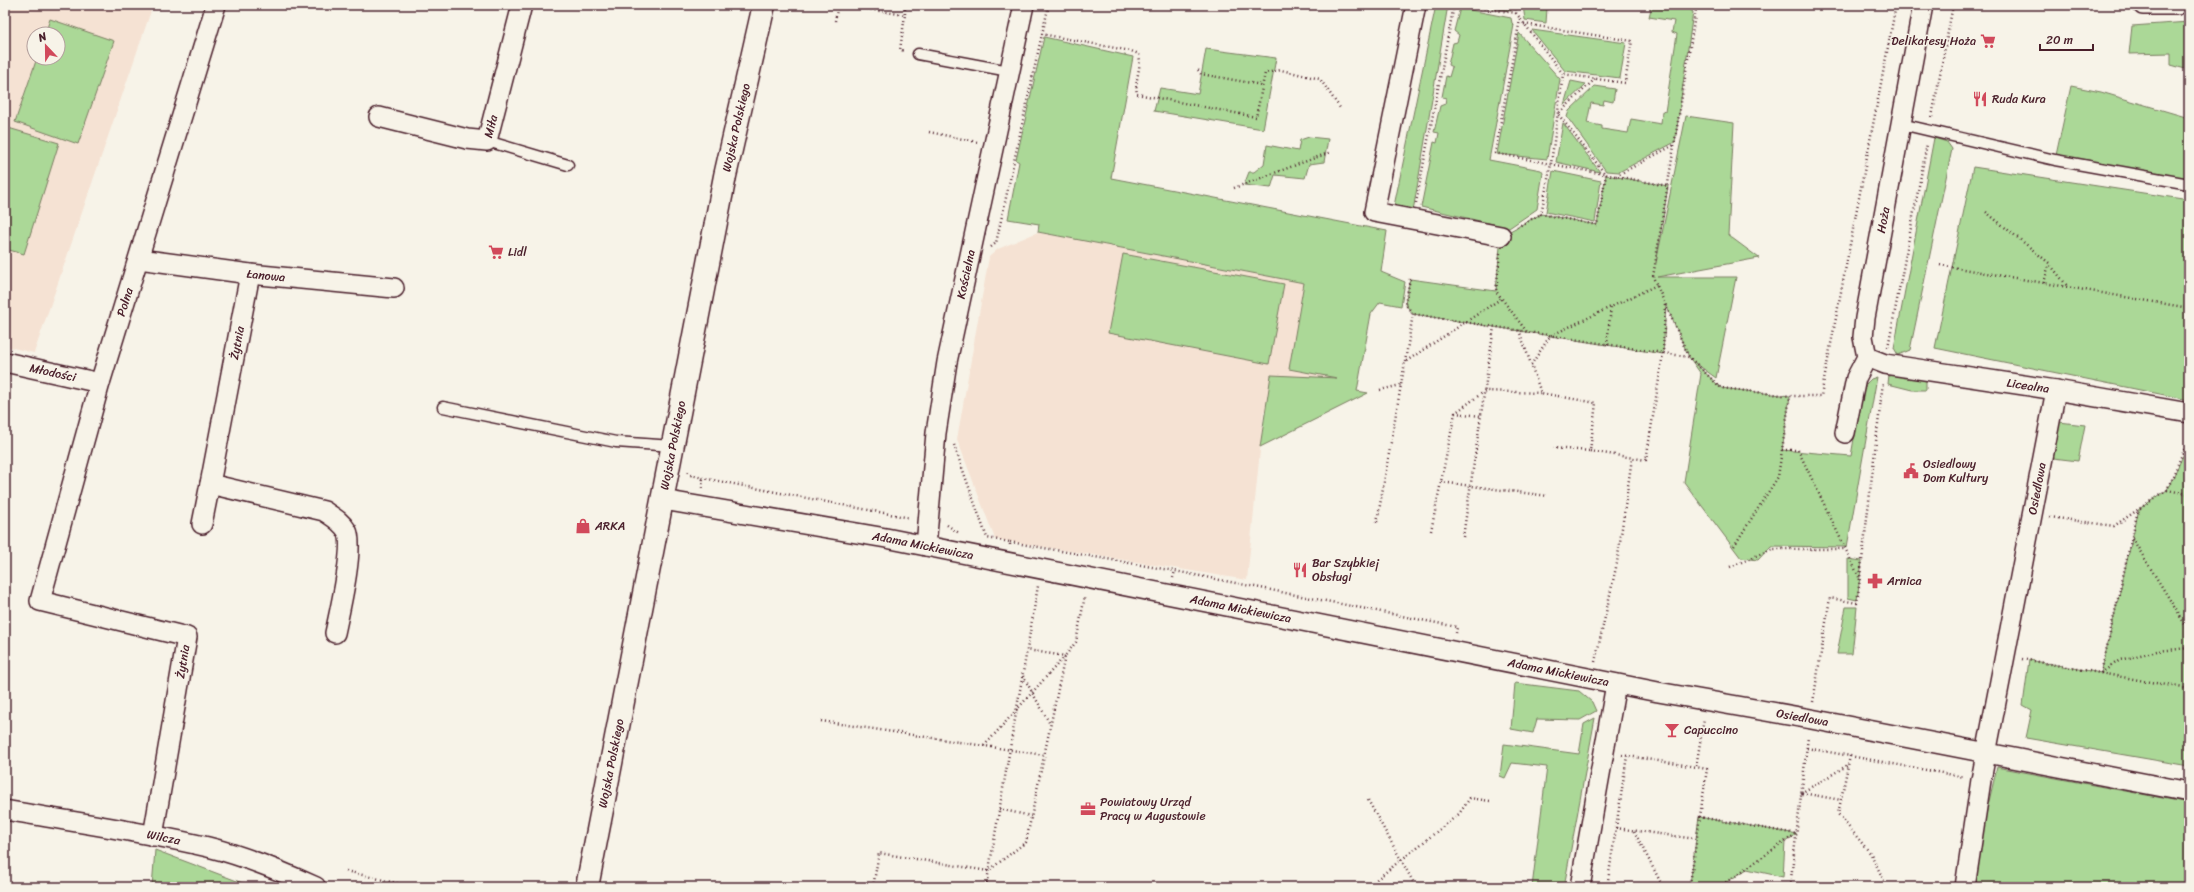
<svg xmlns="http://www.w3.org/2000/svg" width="2194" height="892" font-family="Sriracha,sans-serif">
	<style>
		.built { fill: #f5e2d3; fill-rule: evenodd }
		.green { fill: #abd897; stroke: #7a7c61 }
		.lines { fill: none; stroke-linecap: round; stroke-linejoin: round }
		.lane-casing { stroke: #4a1f2b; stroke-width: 13 }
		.street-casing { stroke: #4a1f2b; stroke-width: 22 }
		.secondary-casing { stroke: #4a1f2b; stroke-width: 25 }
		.path { stroke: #4a1f2b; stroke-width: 2.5; stroke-dasharray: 1 3; stroke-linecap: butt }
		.lane { stroke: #f7f3e8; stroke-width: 10 }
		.street { stroke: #f7f3e8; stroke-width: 19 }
		.secondary { stroke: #f7f3e8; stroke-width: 22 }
		.labels { text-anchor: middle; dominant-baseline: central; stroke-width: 3; stroke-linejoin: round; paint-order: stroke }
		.poi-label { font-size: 12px; fill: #4a1f2b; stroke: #f7f3e8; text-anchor: start }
		.street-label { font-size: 12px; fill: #4a1f2b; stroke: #f7f3e8 }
	</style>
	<rect width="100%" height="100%" fill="#f7f3e8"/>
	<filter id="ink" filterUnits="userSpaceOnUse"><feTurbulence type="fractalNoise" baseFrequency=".025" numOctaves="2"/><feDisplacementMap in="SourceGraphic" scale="8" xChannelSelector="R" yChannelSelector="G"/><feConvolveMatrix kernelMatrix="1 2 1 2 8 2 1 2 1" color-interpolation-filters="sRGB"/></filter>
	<g filter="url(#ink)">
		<!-- built -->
		<path class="built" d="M5,5h148l-119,348 -29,-7zM34,34h24v24h-24z
			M1038,232l266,51 47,99 -87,29 -17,169 -252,-41 -38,-100 32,-182 9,-8z"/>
		<!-- green -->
		<path class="green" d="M1436,5h12l-36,212 -18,-11z
			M1476,5h34l1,6z
			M1523,5h17v2l7,1 -1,15 -21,-3z
			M1652,5h32l9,7 -18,130 -56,30 -13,-1 -39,-54 2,-6 26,-25 20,3 -2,13 -9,-2 -1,5 -12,-2 -4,20 15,3v3l26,4 3,-14 30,5 1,-13 3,1 12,-78 -5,-2 2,-11 -25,-4z
			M1460,8l51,10 1,5 2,2 -25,135 52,10 2,3 -6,36 -28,19 -88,-21 13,-65 3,1 2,-10 -5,-1 6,-26 5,-2 1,-6 -4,-1 4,-21 3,1 3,-10 -4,-2 5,-22 4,-1 2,-7 -5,-4z
			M50,19l64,22 -36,103 -63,-22 22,-64h21v-24h-13z
			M2189,22v48l-18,-5v-12l-42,1 3,-28z
			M1532,30l94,13 -6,35 -55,-7z
			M1519,33l41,46 -13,80 -50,-5z
			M1044,37l89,20 -22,121 276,53 -6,41 24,10 -4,24 -21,-4 -9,12 -14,77 11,2 -108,54 11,-72 66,3 -48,-9 15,-86 -266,-51 1,-8 -31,-5 11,-57 -3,-2z
			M1206,49l70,9 -13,71 -109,-18 6,-23 38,6z
			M1571,81l15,3 -22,21z
			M2071,86l30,6 88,26v66l-134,-24z
			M1686,116l48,7 -6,112 31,23 -102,19h79l-20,101 -22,-16 27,26 69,8 -8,54 69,6 12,-69 8,-8 6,-2 -30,170 -76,-1 -13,14 -17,-2 -57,-76 17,-108 -12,-17 -23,-52 -3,49 -250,-40 -8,-10 5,-25 86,12 5,-55 40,-22 56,11 9,-50 62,11 -12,77z
			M1563,123l37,49 -44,-10z
			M5,127l54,16 -35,111 -19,-5z
			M1309,137l19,2 -4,23 -15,2 -4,14 -30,-3 -4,13 -27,-3 5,-13h5l10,-8 3,-19 31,6 2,-11z
			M1934,138l13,4 5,7 -42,201 -12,5 -4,-7z
			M1973,167l216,33v200l-254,-52z
			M1553,171l48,10 -6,41 -49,-10z
			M1123,254l161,30 -15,80 -161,-31z
			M1889,374l37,4v12h-14l-24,-6z
			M2059,422l26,3 -7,36 -25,-3z
			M2189,443v323l-163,-28 6,-28 -9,-5 6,-45 72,13 38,-164 28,-19z
			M1848,559l14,2 -5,39 -9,-2z
			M1846,607h11l-5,47h-15z
			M1515,683l64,8 13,11 4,9 -16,9 -43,-1 -4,14 -22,-4z
			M1595,718l-31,169h-32l15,-120 -35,-4 -7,15 -5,-2 4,-32 75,10 5,-30z
			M1997,767l192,36v84h-220z
			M1699,817l98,17 -12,8 -2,35 -36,-8 -28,18 -29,-3z
			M155,850l98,37h-101z"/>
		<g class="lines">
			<!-- lane casing -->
			<g class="lane-casing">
				<path id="lane" d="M918,54l91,17
					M1901,124l154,36 134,24
					M487,141l81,24
					M443,407l173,35 57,4"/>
			</g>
			<!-- street casing -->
			<g class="street-casing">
				<g id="street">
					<path d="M1416,5l-42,207 127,24"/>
					<path d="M2143,5h34"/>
					<path id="s1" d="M379,117l88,22 20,2 35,-136"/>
					<path id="s2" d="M139,259l111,15 144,14"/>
					<path d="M250,274l-40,210 114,27c9,6 17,10 23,20 8,15 -8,83 -12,102"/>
					<path id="s3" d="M1867,357l18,7 171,26 133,23"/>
					<path id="s4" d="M5,362l95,21"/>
					<path id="s5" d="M1845,433l11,-55 11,-21 -4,-20 2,-19 58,-313"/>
					<path id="s6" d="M663,500l223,38 772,154 153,27 378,73"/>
					<path d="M202,524l8,-40"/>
					<path id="s7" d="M926,546l10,-113 11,-71 77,-357"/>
					<path id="s8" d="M5,810c68,12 136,21 203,37 37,9 73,24 108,40"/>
					<path id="s9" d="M153,836l34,-199 -147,-36 60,-218 116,-378"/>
					<path d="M1580,887l36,-203"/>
					<path id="s10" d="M1965,887l16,-107 75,-390"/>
				</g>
			</g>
			<!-- secondary casing -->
			<g class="secondary-casing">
				<g id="secondary">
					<path id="s11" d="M587,887l138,-711 39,-171"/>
				</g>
			</g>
			<!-- path -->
			<path class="path" d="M843,5l62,10 -5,35 5,1
				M1460,5l56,8
				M1515,5l1,8 47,61 -12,90 117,22
				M1691,5l5,4 -43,268 36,80 32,31 69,8h31l75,-391
				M905,14v-9
				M1520,19l-25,134 56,11 -10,50 56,11 9,-50 -48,-61 37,-35
				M835,21l3,-16
				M1524,24l108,17 -7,42 -62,-9
				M1042,34l7,-29
				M1198,70l3,4 61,11
				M1932,117l21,-112
				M929,132l48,10
				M1616,176l58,-31
				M1234,188l97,-36
				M1416,203l38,-198
				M1986,212l63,51 19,24
				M1517,227l24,-13
				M991,247l5,-4 46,-209 89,17 8,3c3,14 -5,26 -2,40l119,23 9,-44 16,-3 39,9 20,29
				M1500,253l-4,38 31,41
				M1940,265l249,43
				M1410,279l-5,25 8,10 276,43
				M2044,283l5,-19
				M1519,330l22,63 55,10 -6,48 -37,-3
				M1607,345l4,-38
				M1888,347l39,-203
				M1405,362l8,-48
				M1531,365l19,-29 107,-51
				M1380,390l21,-5
				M1455,413l26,3
				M954,445l33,93 23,4v3
				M1782,450h16l61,127
				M1590,451l56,9 17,-106 2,-50
				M688,472l3,3 12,3 207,40
				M1441,482l107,14
				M702,488l1,-10
				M2167,490l22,4
				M2050,517l64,9 53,-36 22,-52
				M1377,522l28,-160 97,-64
				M947,525l12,8
				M1431,531l24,-118 30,-22 56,2
				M1463,537l31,-210
				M2132,538l57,93
				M1010,542l165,29
				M1734,546l44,-69 12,-81
				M1730,567l42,-18h73
				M1173,578l2,-7 282,56 -1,6
				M2022,659l167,30
				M1595,662l22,-99 15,-105
				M2101,673l37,-163
				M2101,673l19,-13 37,-9 32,-3
				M1023,676l27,48
				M1813,702l17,-104 27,5 26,-221
				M821,721l223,34
				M984,746l81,-90 -38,-6
				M1807,748l157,29
				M1622,755l74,12 8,-48
				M1850,756l-12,58 33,40 16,33
				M1801,793l47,-28
				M1802,793l39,7
				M1368,800l48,87
				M999,809l32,7
				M1699,817l98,17
				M1616,828l80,11
				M1634,831l29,56
				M346,871l66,16
				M1690,884l17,-115 -11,-2
				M873,887l6,-34 109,18 38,-29 39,-186 11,-14 9,-46
				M986,887l52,-301
				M1367,887l92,-73 11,-16 20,3
				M1607,887l20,-131
				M1719,887l77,-53
				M1790,887l18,-150"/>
			<!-- lane -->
			<use href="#lane" class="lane"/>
			<!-- street -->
			<use href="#street" class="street"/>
			<!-- secondary -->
			<use href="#secondary" class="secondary"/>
		</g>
	</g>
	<!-- icons -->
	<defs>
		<g id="supermarket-bare" transform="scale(1.2)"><path d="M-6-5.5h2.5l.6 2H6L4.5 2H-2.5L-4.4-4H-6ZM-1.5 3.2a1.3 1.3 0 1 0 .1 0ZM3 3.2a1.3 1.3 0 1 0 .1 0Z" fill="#d1495b" stroke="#f7f3e8" stroke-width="2.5" paint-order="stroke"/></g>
		<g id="restaurant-bare" transform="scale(1.2)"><path d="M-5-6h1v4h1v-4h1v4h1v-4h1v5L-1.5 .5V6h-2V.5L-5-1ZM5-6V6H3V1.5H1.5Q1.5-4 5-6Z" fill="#d1495b" stroke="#f7f3e8" stroke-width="2.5" paint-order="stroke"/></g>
		<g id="civic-bare" transform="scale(1.2)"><path d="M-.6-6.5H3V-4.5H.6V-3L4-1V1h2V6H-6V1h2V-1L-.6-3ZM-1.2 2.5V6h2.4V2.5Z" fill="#d1495b" stroke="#f7f3e8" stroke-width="2.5" paint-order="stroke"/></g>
		<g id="shop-bare" transform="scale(1.2)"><path d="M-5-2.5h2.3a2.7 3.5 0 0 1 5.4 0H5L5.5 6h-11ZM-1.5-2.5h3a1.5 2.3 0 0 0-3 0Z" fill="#d1495b" stroke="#f7f3e8" stroke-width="2.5" paint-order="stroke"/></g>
		<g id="pharmacy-bare" transform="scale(1.2)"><path d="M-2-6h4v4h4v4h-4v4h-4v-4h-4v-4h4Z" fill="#d1495b" stroke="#f7f3e8" stroke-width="2.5" paint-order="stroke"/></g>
		<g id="bar-bare" transform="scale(1.2)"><path d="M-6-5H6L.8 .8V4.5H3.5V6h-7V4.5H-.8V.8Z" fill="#d1495b" stroke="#f7f3e8" stroke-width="2.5" paint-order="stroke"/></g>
		<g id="office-bare" transform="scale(1.2)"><path d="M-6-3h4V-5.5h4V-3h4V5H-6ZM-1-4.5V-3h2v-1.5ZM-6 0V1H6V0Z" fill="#d1495b" stroke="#f7f3e8" stroke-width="2.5" paint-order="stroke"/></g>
	</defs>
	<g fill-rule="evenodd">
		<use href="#supermarket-bare" x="1988" y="41"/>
		<use href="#restaurant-bare" x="1980" y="99"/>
		<use href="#supermarket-bare" x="496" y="252"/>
		<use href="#civic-bare" x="1911" y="471"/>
		<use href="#shop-bare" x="583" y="526"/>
		<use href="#restaurant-bare" x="1300" y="570"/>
		<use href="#pharmacy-bare" x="1875" y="581"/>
		<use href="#bar-bare" x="1672" y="730"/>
		<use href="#office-bare" x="1088" y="809"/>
	</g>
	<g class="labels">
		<!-- poi labels -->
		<g class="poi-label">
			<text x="1976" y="41" text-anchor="end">Delikatesy Hoża</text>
			<text x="1992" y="99">Ruda Kura</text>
			<text x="508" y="252">Lidl</text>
			<text x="1923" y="464">Osiedlowy<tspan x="1923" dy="14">Dom Kultury</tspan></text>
			<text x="595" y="526">ARKA</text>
			<text x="1312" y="563">Bar Szybkiej<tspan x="1312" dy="14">Obsługi</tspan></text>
			<text x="1887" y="581">Arnica</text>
			<text x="1684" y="730">Capuccino</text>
			<text x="1100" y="802">Powiatowy Urząd<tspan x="1100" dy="14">Pracy w Augustowie</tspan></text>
		</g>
		<!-- street labels -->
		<g class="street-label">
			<text stroke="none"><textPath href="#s1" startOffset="126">Miła</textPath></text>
			<text stroke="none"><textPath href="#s11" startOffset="774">Wojska Polskiego</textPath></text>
			<text stroke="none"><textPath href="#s5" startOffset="219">Hoża</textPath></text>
			<text stroke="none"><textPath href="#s7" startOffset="275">Kościelna</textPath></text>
			<text stroke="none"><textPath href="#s2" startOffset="128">Łanowa</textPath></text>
			<text stroke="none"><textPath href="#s9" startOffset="664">Polna</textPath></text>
			<text transform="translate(237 343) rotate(-79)">Żytnia</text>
			<text stroke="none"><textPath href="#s4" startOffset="49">Młodości</textPath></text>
			<text stroke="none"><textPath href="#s3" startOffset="164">Licealna</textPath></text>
			<text stroke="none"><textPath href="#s11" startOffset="450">Wojska Polskiego</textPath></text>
			<text stroke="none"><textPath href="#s10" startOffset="405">Osiedlowa</textPath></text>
			<text stroke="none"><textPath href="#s6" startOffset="264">Adama Mickiewicza</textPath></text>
			<text stroke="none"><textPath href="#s6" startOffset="588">Adama Mickiewicza</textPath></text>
			<text stroke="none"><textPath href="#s9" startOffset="177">Żytnia</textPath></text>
			<text stroke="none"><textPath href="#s6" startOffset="912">Adama Mickiewicza</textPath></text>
			<text stroke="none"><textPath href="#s6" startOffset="1160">Osiedlowa</textPath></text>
			<text stroke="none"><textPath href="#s11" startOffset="126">Wojska Polskiego</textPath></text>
			<text stroke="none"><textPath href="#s8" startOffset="161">Wilcza</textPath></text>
		</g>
	</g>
	<!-- margin -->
	<rect width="2194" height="892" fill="none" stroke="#f7f3e8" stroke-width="20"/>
	<rect x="10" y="10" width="2174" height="872" fill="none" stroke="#4a1f2b" stroke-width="1.5" filter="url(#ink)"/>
	<!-- north arrow -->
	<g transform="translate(46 46) rotate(338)"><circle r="19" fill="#f7f3e8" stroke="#b29e9c"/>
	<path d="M0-3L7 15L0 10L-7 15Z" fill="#d1495b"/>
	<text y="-6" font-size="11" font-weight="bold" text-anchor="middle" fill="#4a1f2b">N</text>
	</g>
	<!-- scale -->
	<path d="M2040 44v6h53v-6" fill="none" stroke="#4a1f2b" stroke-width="2"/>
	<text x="2046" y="44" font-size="12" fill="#4a1f2b" stroke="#f7f3e8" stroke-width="3" paint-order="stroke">20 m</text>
</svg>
